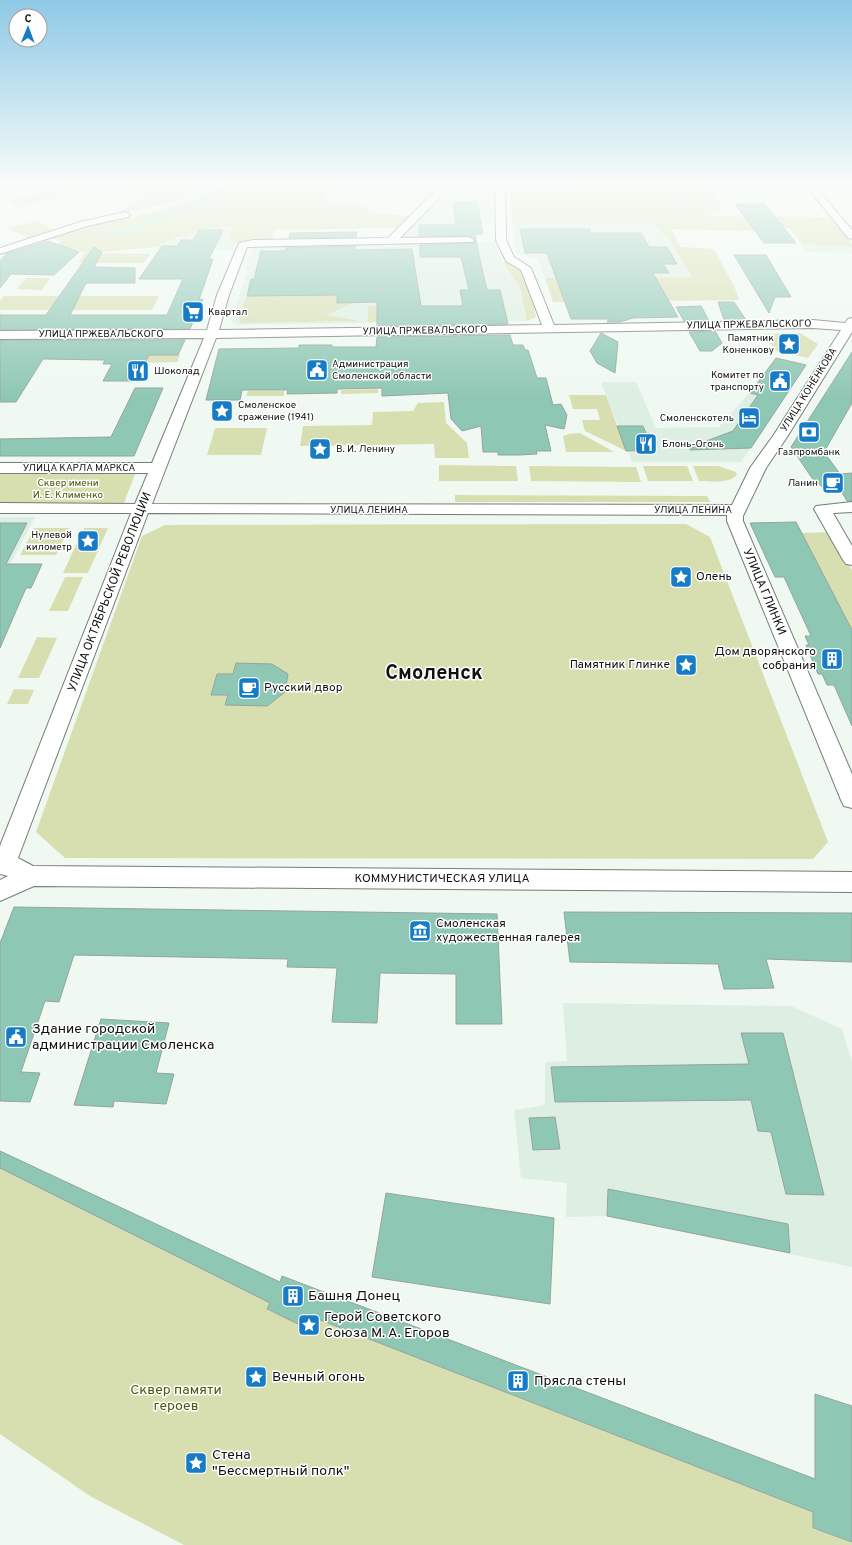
<svg xmlns="http://www.w3.org/2000/svg" width="852" height="1545" font-family="Overpass,sans-serif">
	<style>
		.built { fill: #ddefe2 }
		.green { fill: #d7dfb1 }
		.lines { fill: none; stroke-linecap: round; stroke-linejoin: round }
		.stream { stroke: #a8e8e4; stroke-width: 3 }
		.building { fill: #8ec7b4; stroke: #97a39f }
		.minor-casing { stroke: #747d76; stroke-width: 2 }
		.minor { fill: #fff; fill-rule: evenodd }
		.labels { text-anchor: middle; dominant-baseline: central; stroke-width: 3; stroke-linejoin: round; paint-order: stroke }
		.far-poi-label { font-size: 10px; fill: #0f1210; stroke: #fff; text-anchor: start }
		.far-street-label { font-size: 10px; fill: #0f1210; stroke: #fff }
		.far-park-label { font-size: 10px; fill: #50570a; stroke: #fff }
		.poi-label { font-size: 12px; fill: #0f1210; stroke: #fff; text-anchor: start }
		.street-label { font-size: 12px; fill: #0f1210; stroke: #fff }
		.near-poi-label { font-size: 14px; fill: #0f1210; stroke: #fff; text-anchor: start }
		.near-park-label { font-size: 14px; fill: #50570a; stroke: #fff }
		.town-label { font-size: 20px; font-weight: bold; fill: #0f1210; stroke: #fff }
	</style>
	<rect width="100%" height="100%" fill="#eff9f1"/>
	<!-- built -->
	<path class="built" d="M509,182h67l3,12 -69,-1z
		M456,185h33l3,40h-11l-28,9v3h-52l46,-44 3,-7z
		M512,223h134l14,6 9,10 25,40 -39,-2 -110,1 -8,-19 -21,-6z
		M229,226l5,2 -4,12 5,3 -1,3v6l-9,-2 -70,-1 1,-2 21,-10h8l13,-7z
		M495,242l8,21 17,25 7,33 -291,4 -6,-5 18,-49 -3,-2 9,-24z
		M802,244l50,3v6l-45,-1z
		M601,382h35l20,46 63,-1 35,-39 32,7 -45,67h-109z
		M0,517h35l-24,46h-11z
		M563,1003l228,3 51,23 10,33v205l-245,-51 -41,1 1,-34 -46,-5 -7,-68 31,-5v-43l22,-1z"/>
	<!-- green -->
	<path class="green" d="M75,182h121l15,3c-28,18 -59,22 -92,28l22,-16 -3,-4 -7,-4h-22l-40,5 -51,14 -10,-9 61,-10z
		M261,182h95l-1,6 -20,2 -10,4v7l41,6 4,3 -1,3 42,3 -13,12 -124,2 -2,10 -37,3 -5,-3v-3l3,-9 -4,-2 -31,4 -13,7h-8l-21,10 -66,6 60,1 -6,9h-66l7,-10h3l-33,-6 7,-6 -15,-4 43,-12 39,-7 47,-12 55,-23 -2,6 15,2z
		M576,182h219l1,2 -88,4 12,14 1,10 -10,1 1,3 116,1 24,27v3l-50,-3 -11,-15 -3,-1 -36,-1 2,4 -83,-2 10,18 33,2 21,39 4,12 -186,2 -8,-24 110,-1 38,1 -24,-39 -9,-10 -14,-6h-134l-2,-30 68,1z
		M38,221l16,9 -26,8 -20,-10z
		M503,262c26,0 29,35 33,55l-9,4 -7,-33z
		M26,278h24l-8,12 -25,-1z
		M337,295v8h16l-27,12 34,6 -118,2 -4,-4 9,-23z
		M4,296h155l-7,14h-152v-9z
		M368,306h9v16h-9z
		M800,333l18,11 -10,14 -32,-7 -13,-17z
		M146,355h34l-3,7 -43,1z
		M378,389v4l-37,1v-4z
		M248,391h36v5h-38z
		M569,395h37l20,56 -41,-20 -3,-11h18l-3,-11h-24z
		M444,402l2,21 21,20 2,15h-34l-1,-14 -134,2 3,-20 69,-1 1,-13 40,-1 5,-8z
		M215,428h52l-6,27h-54z
		M580,433l34,19h-48l-3,-16 6,-2z
		M439,465l77,1 2,15h-79z
		M529,466l107,1 5,15 -110,-1z
		M643,466h44l6,15h-45z
		M693,466h25l18,6 1,3c-9,9 -25,6 -38,6z
		M0,474h135l-11,29h-124z
		M455,495l252,1 3,6h-255z
		M686,524l24,13 118,305 -15,17 -748,-1 -29,-26 106,-296 23,-11z
		M35,528h34l-13,27h-36z
		M84,528h24l-20,45h-25z
		M831,532l21,38v60l-51,-97z
		M65,577h18l-15,34h-19z
		M37,637l20,1 -18,40h-21z
		M14,689l20,1 -6,14h-21z
		M0,1153l247,123 -6,12 29,15 -3,7 33,14 5,-10 508,198v17l39,13v3h-668l-94,-49 -90,-62z"/>
	<g class="lines">
		<!-- stream -->
		<path class="stream" d="M679,182l3,22
			M109,238l28,-12 69,-25 12,-12"/>
	</g>
	<!-- building -->
	<path class="building" d="M453,202h24l6,32h-8l6,31 6,25h13l8,34 -131,2v-24l-40,1v-8l-90,1 4,-17h3l7,-28h24l1,-3 69,-2v4l57,-1 9,57h42l-3,-16h9l-8,-33h-41v-12l54,-2 1,-3 -6,-4h-50v-11h37z
		M735,204h30l31,39h-32z
		M520,229h70l1,4h50l8,14h18l10,17h-14l6,9h-16l25,44 -45,1 -13,4h-13l2,-3h-38l-24,-66h-22z
		M199,230h24l-14,29h4l-14,41 4,-1 -13,30 -190,1v-15h46l48,-68 8,5 -8,15 41,1v15h-49l-16,32h97l16,-36h-44l23,-33h16l3,-6h13z
		M357,232l-1,5 -67,1 1,-5z
		M48,241l31,11 -25,23 -43,-1 -11,14v-27l6,-7z
		M734,255h32l25,42h-16l-6,16z
		M718,302h16l12,18h-22z
		M701,306l8,15h-25l-8,-14z
		M715,331l7,12 -10,8h-12l-11,-19z
		M601,333l17,9 -3,31 -18,-10 -7,-12z
		M510,335l3,10h10l2,5h3l9,28h9l7,27 8,-1 6,11 -3,14 -19,-4 6,26h-15l1,3 -18,1h-21v-3h-15l-2,-26 -19,5 -11,-12 -3,-26 -66,3v-8l-45,1v4l-50,1 1,-4h-46l-2,10h-34l13,-51 80,-1v-3h33v2h44l1,-10z
		M0,340h185l-7,15h-29l-13,26h-33l9,-17h-9l2,-4 -62,-1 -27,43h-16z
		M852,352v51l-28,49 16,22 12,-1v28h-5l-7,-12 -10,1 -9,-4 -4,-5h-3l-23,-34z
		M776,358l30,7 -55,83 -61,2v-3l43,-16 25,-36 -8,-2z
		M135,388h28l-29,68h-134v-17l111,-2z
		M617,426h26l10,24 -27,1z
		M796,522l56,108v96l-18,-41h-7l-5,-11h-4l-12,-29h3l-4,-9h6l-27,-59h-9l-25,-54z
		M0,523h27l-21,41h36l-11,24h-5l-26,60z
		M236,663l36,1 16,10 -3,18 -18,14 -42,-1 3,-10h-17l6,-21h16z
		M14,907l483,7 5,110h-46v-50l-76,-1 -3,50 -45,-1 5,-54 -50,-1 1,-8 -214,-4 -15,47 -14,-1 -24,71 19,1 -10,29 -30,-1v-158z
		M564,912l288,1v49l-86,-3 8,29 -37,1h-13l-6,-25 -148,-2z
		M101,1019l68,4 -13,50 18,1 -8,30 -52,-3 -1,6 -39,-2z
		M741,1033h42l41,162 -38,-1 -15,-62 -13,-1 -7,-31 -196,2 -4,-35 198,-3z
		M555,1117l5,32 -27,1 -4,-32z
		M0,1151l280,131 2,-6 533,203v-85l37,12v136l-39,-14v-16l-508,-198 -5,11 -33,-16 3,-6 -270,-135z
		M608,1189l180,35 2,29 -183,-37z
		M386,1193l168,25 -4,86 -178,-27z"/>
	<g class="lines">
		<!-- minor casing -->
		<g class="minor-casing">
			<path id="minor" d="M222,182h11l-9,7h-6l-2,-2z
				M437,182h9l2,2 -9,14 -39,40 69,-1 5,3 -1,2 -226,5 -18,48 -10,35 323,-5 -21,-55 -15,-9 -10,-21 -1,-58h10l1,58 8,17 17,11 23,57 259,-5 32,3 3,-4 4,-1v14l-65,105 -21,31 -23,48v5l109,253v34l-8,-2 -3,-6 -114,-279v-6l-579,-2 -130,345 15,8 819,6v20l-818,-6 -34,15v-21l8,-4 -8,-2v-28l131,-333h-131v-10l135,1 13,-31h-148v-10h152l52,-125 -204,1v-8l207,-1 10,-35 22,-52 14,-3 135,-2 44,-44 6,-10zM813,328l28,2 -68,106 -23,32 -18,37 -580,-1 64,-166z
				M803,182h8l41,48v9l-4,-1z
				M125,212l3,1 2,2 -2,2 -41,9 -87,28v-6l80,-26z
				M852,502v10l-19,1 19,33v19l-6,-1 -3,-4 -29,-51 2,-3z"/>
		</g>
		<!-- minor -->
		<use href="#minor" class="minor"/>
	</g>
	<!-- sky -->
	<linearGradient id="sky" x2="0" y2="1"><stop stop-color="#8ec9e6"/><stop offset="0.46" stop-color="#f8fcf9"/><stop offset="1" stop-color="#f8fcf9" stop-opacity="0"/></linearGradient>
	<rect width="852" height="399" fill="url(#sky)"/>
	<!-- icons -->
	<defs>
		<g id="supermarket-square" transform="scale(1.15)"><rect x="-9" y="-9" width="18" height="18" rx="4" fill="#167cc7" stroke="#fff"/><path d="M-6-5.5h2.5l.6 2H6L4.5 2H-2.5L-4.4-4H-6ZM-1.5 3.2a1.3 1.3 0 1 0 .1 0ZM3 3.2a1.3 1.3 0 1 0 .1 0Z" fill="#fff"/></g>
		<g id="sight-square" transform="scale(1.15)"><rect x="-9" y="-9" width="18" height="18" rx="4" fill="#167cc7" stroke="#fff"/><path d="M0-6L1.8-2.2L6-1.7L2.9 1.2L3.7 5.4L0 3.3L-3.7 5.4L-2.9 1.2L-6-1.7L-1.8-2.2Z" fill="#fff"/></g>
		<g id="civic-square" transform="scale(1.15)"><rect x="-9" y="-9" width="18" height="18" rx="4" fill="#167cc7" stroke="#fff"/><path d="M-.6-6.5H3V-4.5H.6V-3L4-1V1h2V6H-6V1h2V-1L-.6-3ZM-1.2 2.5V6h2.4V2.5Z" fill="#fff"/></g>
		<g id="restaurant-square" transform="scale(1.15)"><rect x="-9" y="-9" width="18" height="18" rx="4" fill="#167cc7" stroke="#fff"/><path d="M-5-6h1v4h1v-4h1v4h1v-4h1v5L-1.5 .5V6h-2V.5L-5-1ZM5-6V6H3V1.5H1.5Q1.5-4 5-6Z" fill="#fff"/></g>
		<g id="hotel-square" transform="scale(1.15)"><rect x="-9" y="-9" width="18" height="18" rx="4" fill="#167cc7" stroke="#fff"/><path d="M-6-4.5h1.5V1H6V5H4.5V3h-9V5H-6ZM-4 0a1.8 1.8 0 1 1 3.6 0ZM.5 0V-2.5h3Q6-2.5 6 0Z" fill="#fff"/></g>
		<g id="bank-square" transform="scale(1.15)"><rect x="-9" y="-9" width="18" height="18" rx="4" fill="#167cc7" stroke="#fff"/><path d="M-6-4H6V4H-6ZM0-2.3a2.3 2.3 0 1 0 0 4.6a2.3 2.3 0 1 0 0-4.6Z" fill="#fff"/></g>
		<g id="cafe-square" transform="scale(1.15)"><rect x="-9" y="-9" width="18" height="18" rx="4" fill="#167cc7" stroke="#fff"/><path d="M-5.5-4.5H6V0H3Q3 3.5 0 3.5H-2.5Q-5.5 3.5-5.5 0ZM3-3.2v2h1.7v-2ZM-6 4.5H4V6H-6Z" fill="#fff"/></g>
		<g id="building-square" transform="scale(1.15)"><rect x="-9" y="-9" width="18" height="18" rx="4" fill="#167cc7" stroke="#fff"/><path d="M-4-6H4V6H1V3H-1V6H-4ZM-2.5-4.3h1.7v1.8h-1.7ZM.8-4.3h1.7v1.8H.8ZM-2.5-1h1.7V.8h-1.7ZM.8-1h1.7V.8H.8Z" fill="#fff"/></g>
		<g id="museum-square" transform="scale(1.15)"><rect x="-9" y="-9" width="18" height="18" rx="4" fill="#167cc7" stroke="#fff"/><path d="M0-6L6-3V-2H-6V-3ZM-5-1h2V3h-2ZM-1-1h2V3h-2ZM3-1h2V3H3ZM-6 4H6V6H-6Z" fill="#fff"/></g>
	</defs>
	<g fill-rule="evenodd">
		<use href="#supermarket-square" x="193" y="312"/>
		<use href="#sight-square" x="789" y="344"/>
		<use href="#civic-square" x="317" y="370"/>
		<use href="#restaurant-square" x="138" y="371"/>
		<use href="#civic-square" x="780" y="381"/>
		<use href="#sight-square" x="222" y="411"/>
		<use href="#hotel-square" x="749" y="418"/>
		<use href="#bank-square" x="809" y="432"/>
		<use href="#restaurant-square" x="646" y="444"/>
		<use href="#sight-square" x="320" y="449"/>
		<use href="#cafe-square" x="833" y="483"/>
		<use href="#sight-square" x="88" y="541"/>
		<use href="#sight-square" x="681" y="577"/>
		<use href="#building-square" x="832" y="659"/>
		<use href="#sight-square" x="686" y="665"/>
		<use href="#cafe-square" x="249" y="688"/>
		<use href="#museum-square" x="420" y="931"/>
		<use href="#civic-square" x="16" y="1037"/>
		<use href="#building-square" x="293" y="1296"/>
		<use href="#sight-square" x="309" y="1325"/>
		<use href="#sight-square" x="256" y="1377"/>
		<use href="#building-square" x="518" y="1381"/>
		<use href="#sight-square" x="196" y="1463"/>
	</g>
	<g class="labels">
		<!-- far-poi labels -->
		<g class="far-poi-label">
			<text x="208" y="312">Квартал</text>
			<text x="774" y="338" text-anchor="end">Памятник<tspan x="774" dy="12">Коненкову</tspan></text>
			<text x="332" y="364">Администрация<tspan x="332" dy="12">Смоленской области</tspan></text>
			<text x="154" y="371">Шоколад</text>
			<text x="764" y="375" text-anchor="end">Комитет по<tspan x="764" dy="12">транспорту</tspan></text>
			<text x="238" y="405">Смоленское<tspan x="238" dy="12">сражение (1941)</tspan></text>
			<text x="734" y="418" text-anchor="end">Смоленскотель</text>
			<text x="662" y="444">Блонь-Огонь</text>
			<text x="336" y="449">В. И. Ленину</text>
			<text x="809" y="452" text-anchor="middle">Газпромбанк</text>
			<text x="818" y="483" text-anchor="end">Ланин</text>
			<text x="72" y="535" text-anchor="end">Нулевой<tspan x="72" dy="12">километр</tspan></text>
		</g>
		<!-- far-street labels -->
		<g class="far-street-label">
			<text transform="translate(749 325) rotate(-1)">УЛИЦА ПРЖЕВАЛЬСКОГО</text>
			<text transform="translate(425 331) rotate(-1)">УЛИЦА ПРЖЕВАЛЬСКОГО</text>
			<text x="101" y="334">УЛИЦА ПРЖЕВАЛЬСКОГО</text>
			<text transform="translate(809 390) rotate(-58)">УЛИЦА КОНЁНКОВА</text>
			<text x="79" y="468">УЛИЦА КАРЛА МАРКСА</text>
			<text x="369" y="510">УЛИЦА ЛЕНИНА</text>
			<text x="693" y="510">УЛИЦА ЛЕНИНА</text>
		</g>
		<!-- far-park labels -->
		<g class="far-park-label">
			<text x="68" y="483">Сквер имени<tspan x="68" dy="12">И. Е. Клименко</tspan></text>
		</g>
		<!-- poi labels -->
		<g class="poi-label">
			<text x="696" y="577">Олень</text>
			<text x="816" y="652" text-anchor="end">Дом дворянского<tspan x="816" dy="14">собрания</tspan></text>
			<text x="670" y="665" text-anchor="end">Памятник Глинке</text>
			<text x="264" y="688">Русский двор</text>
			<text x="436" y="924">Смоленская<tspan x="436" dy="14">художественная галерея</tspan></text>
		</g>
		<!-- street labels -->
		<g class="street-label">
			<text transform="translate(110 592) rotate(-69)">УЛИЦА ОКТЯБРЬСКОЙ РЕВОЛЮЦИИ</text>
			<text transform="translate(764 592) rotate(67)">УЛИЦА ГЛИНКИ</text>
			<text x="442" y="879">КОММУНИСТИЧЕСКАЯ УЛИЦА</text>
		</g>
		<!-- near-poi labels -->
		<g class="near-poi-label">
			<text x="32" y="1029">Здание городской<tspan x="32" dy="16">администрации Смоленска</tspan></text>
			<text x="308" y="1296">Башня Донец</text>
			<text x="324" y="1317">Герой Советского<tspan x="324" dy="16">Союза М. А. Егоров</tspan></text>
			<text x="272" y="1377">Вечный огонь</text>
			<text x="534" y="1381">Прясла стены</text>
			<text x="212" y="1455">Стена<tspan x="212" dy="16">"Бессмертный полк"</tspan></text>
		</g>
		<!-- near-park labels -->
		<g class="near-park-label">
			<text x="176" y="1390">Сквер памяти<tspan x="176" dy="16">героев</tspan></text>
		</g>
		<!-- town labels -->
		<g class="town-label">
			<text x="434" y="674">Смоленск</text>
		</g>
	</g>
	<!-- north arrow -->
	<g transform="translate(28 28) rotate(1)"><circle r="19" fill="#ffffff" stroke="#9fa09f"/>
	<path d="M0-3L7 15L0 10L-7 15Z" fill="#167cc7"/>
	<text y="-6" font-size="11" font-weight="bold" text-anchor="middle" fill="#0f1210">С</text>
	</g>
</svg>
